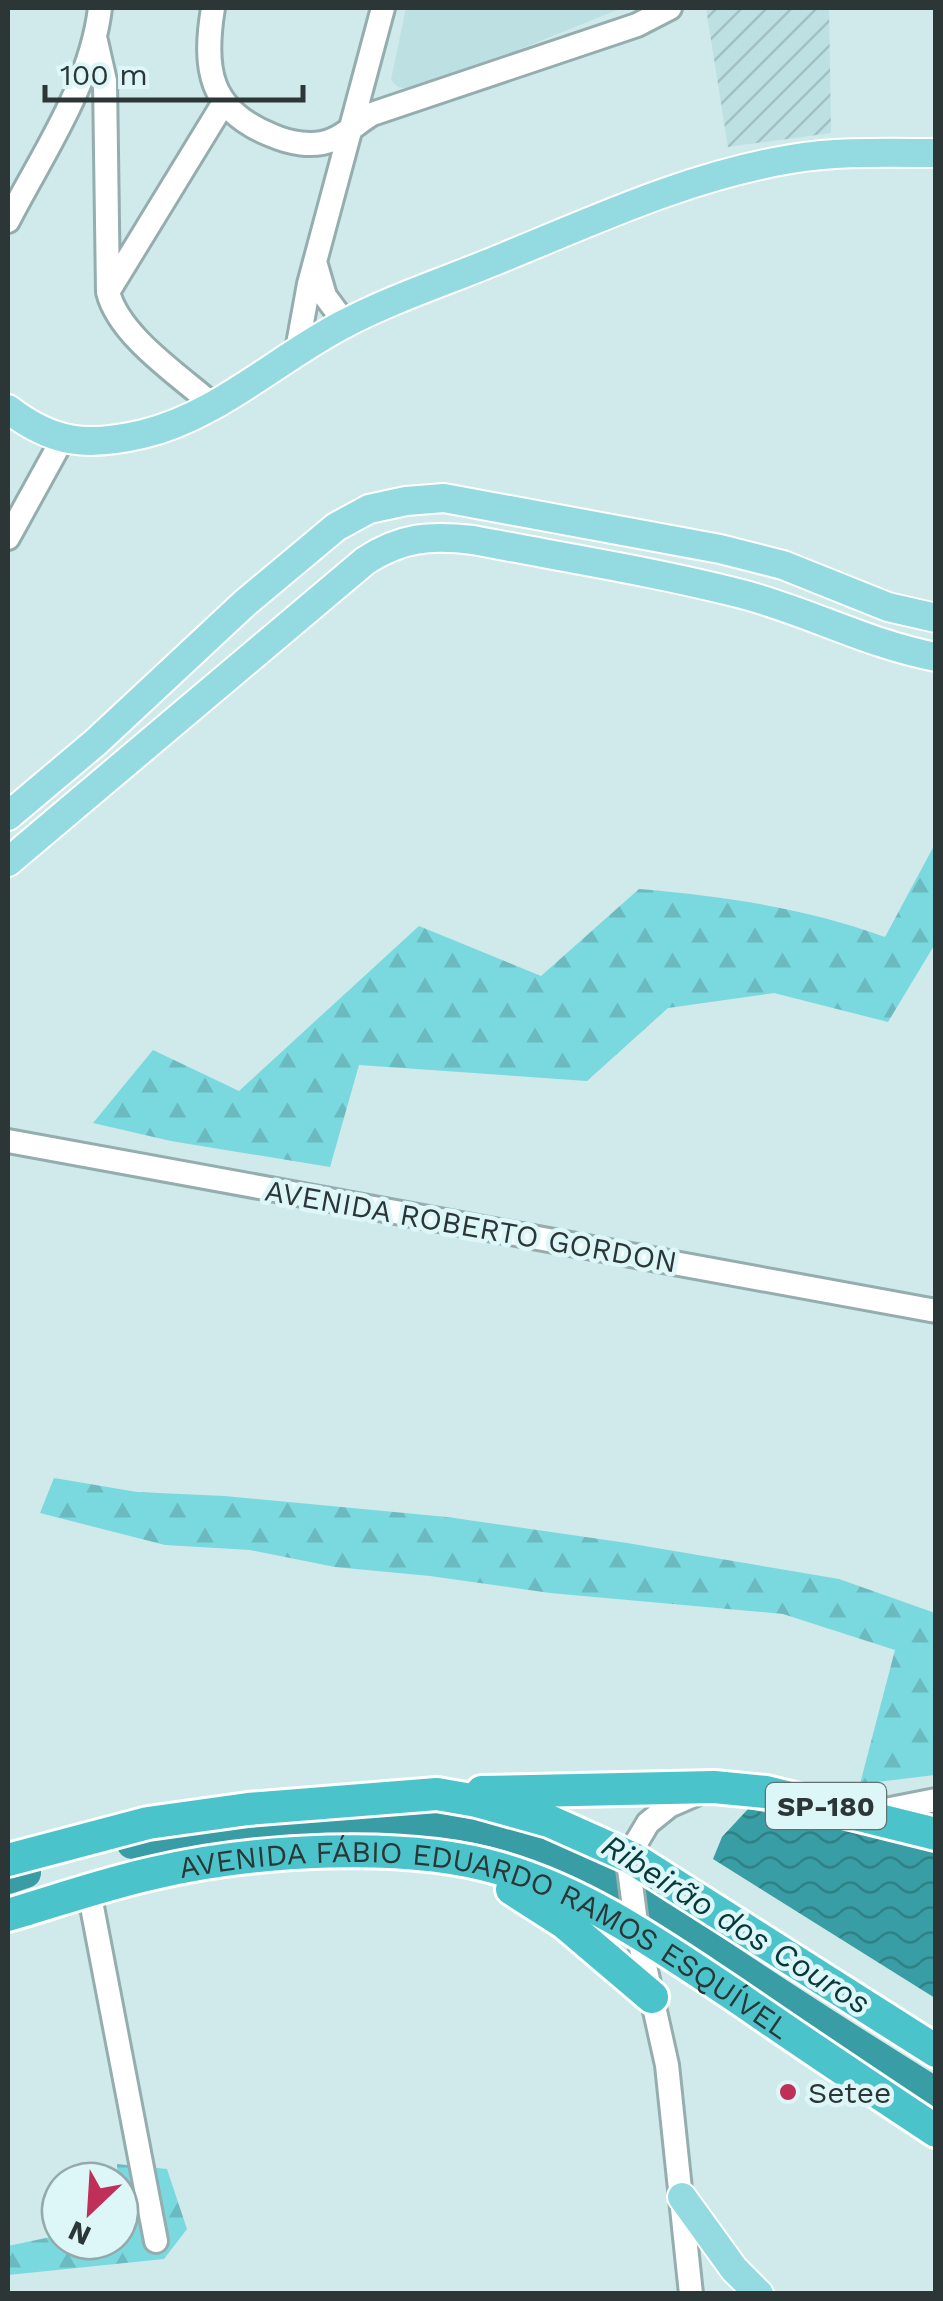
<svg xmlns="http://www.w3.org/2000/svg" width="943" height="2301" font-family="'Work Sans',sans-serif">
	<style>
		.built { fill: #bde0e2 }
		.industrial { fill: url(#industrial-furrows) }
		.forest { fill: url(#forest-firs) }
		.water { fill: url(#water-waves) }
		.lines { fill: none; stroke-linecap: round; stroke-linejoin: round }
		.river { stroke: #389da4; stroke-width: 30 }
		.minor-casing { stroke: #95adae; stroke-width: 28 }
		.major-casing { stroke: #fff; stroke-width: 32 }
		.highway-casing { stroke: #fff; stroke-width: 38 }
		.minor { stroke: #fff; stroke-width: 22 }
		.major { stroke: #93dbe0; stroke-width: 28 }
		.highway { stroke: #4bc3cb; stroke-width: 32 }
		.poi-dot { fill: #bf2f57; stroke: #ddf6f8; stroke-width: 4 }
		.labels { text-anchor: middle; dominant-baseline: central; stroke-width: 9; stroke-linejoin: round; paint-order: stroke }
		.shield { fill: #ddf6f8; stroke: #617070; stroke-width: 2.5 }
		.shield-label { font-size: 28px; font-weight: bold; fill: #2c3636 }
		.street-label { font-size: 30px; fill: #2c3636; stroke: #ddf6f8 }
		.poi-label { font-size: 30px; fill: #2c3636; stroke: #ddf6f8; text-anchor: start }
		.water-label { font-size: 32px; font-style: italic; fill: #07383b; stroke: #ddf6f8 }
	</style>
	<defs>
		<pattern id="industrial-furrows" width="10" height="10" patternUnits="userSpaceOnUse" patternTransform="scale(2.5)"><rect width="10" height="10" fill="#bde0e2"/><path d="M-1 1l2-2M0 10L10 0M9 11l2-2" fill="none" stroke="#a3c1c2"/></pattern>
		<pattern id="forest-firs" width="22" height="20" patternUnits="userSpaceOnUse" patternTransform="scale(2.5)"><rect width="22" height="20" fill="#7ad8df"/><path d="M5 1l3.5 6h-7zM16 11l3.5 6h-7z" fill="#6abac0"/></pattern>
		<pattern id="water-waves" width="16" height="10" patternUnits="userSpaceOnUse" patternTransform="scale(2.5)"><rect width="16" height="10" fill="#389da4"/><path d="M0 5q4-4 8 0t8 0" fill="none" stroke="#2f8186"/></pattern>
	</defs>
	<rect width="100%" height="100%" fill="#d0e9ea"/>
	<!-- built -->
	<path class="built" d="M406,8h216l-203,82 -21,-3 -7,-7z"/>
	<!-- industrial -->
	<path class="industrial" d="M706,8h123l2,125 -103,14z"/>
	<!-- forest -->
	<path class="forest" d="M935,844v100l-47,78 -114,-29 -106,15 -81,73 -228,-16 -29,102 -159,-26 -78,-18 60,-73 86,41 180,-165 122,50 98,-87c85,7 166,19 246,48z
		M54,1478l83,14 87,4 223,21 180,26 212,36 96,34v162l-75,9 35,-134 -112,-36 -233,-21 -120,-17 -95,-9 -85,-17 -85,-5 -125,-32z
		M117,2164l50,5 20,60 -23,30 -156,16v-29l52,-11v6h60z"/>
	<!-- water -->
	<path class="water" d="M748,1809l83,16 104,25v148l-222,-139 9,-22z"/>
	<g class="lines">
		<!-- river -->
		<path class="river" d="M132,1844c110,-15 269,-41 376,-8 82,25 153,79 224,126 67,45 135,88 204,131
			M8,1879l18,-6"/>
		<!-- minor casing -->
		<g class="minor-casing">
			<path id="minor" d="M213,8c-10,61 -4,102 58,127 18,8 42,13 61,5 14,-6 27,-18 40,-26l265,-89 33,-17
				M96,41l9,40 3,211c11,44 71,83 105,113
				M8,221c35,-68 83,-136 92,-213
				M316,265l9,31 20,27
				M108,292l115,-188
				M297,350l12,-66 74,-276
				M8,538l54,-98
				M8,1141l928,170
				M870,1813l66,-13
				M89,1891l67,350
				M691,2294l-24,-229 -30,-135 -8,-61 7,-26 12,-20 21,-17 32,-14"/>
		</g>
		<!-- major casing -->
		<g class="major-casing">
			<path id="major" d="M8,409c45,35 80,38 135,25 73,-17 134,-75 199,-109 49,-26 104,-44 155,-65 96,-39 191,-84 294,-101 48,-8 96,-6 145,-6
				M8,816l88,-74 149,-139 91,-76 33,-18 37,-8 38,-3 276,51 63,16 105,42 48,11
				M8,862l357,-301c36,-24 66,-26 108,-21 88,17 178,31 265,53 68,17 129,51 198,64
				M682,2197l52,72 25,25"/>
		</g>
		<!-- highway casing -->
		<g class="highway-casing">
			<g id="highway">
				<path d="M482,1792l232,-5 52,5 170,42"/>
				<path d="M8,1860l140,-37 100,-14 189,-15 40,7 72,20 83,37 304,193"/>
				<path d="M512,1889l53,34 87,74"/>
				<path id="s1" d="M8,1915c48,-14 96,-31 146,-42 97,-23 251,-33 347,-4 86,25 159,77 233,126 67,46 134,91 202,136"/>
			</g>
		</g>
		<!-- minor -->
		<use href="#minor" class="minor"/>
		<!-- major -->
		<use href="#major" class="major"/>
		<!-- highway -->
		<use href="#highway" class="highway"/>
	</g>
	<!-- markers -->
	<circle class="poi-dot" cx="788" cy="2092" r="10"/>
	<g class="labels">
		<!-- shield labels -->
		<rect class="shield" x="766" y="1783" width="120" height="46" rx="8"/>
		<g class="shield-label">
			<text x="826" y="1806">SP-180</text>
		</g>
		<!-- street labels -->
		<g class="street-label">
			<text transform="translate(471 1226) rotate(10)">AVENIDA ROBERTO GORDON</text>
			<text stroke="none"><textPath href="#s1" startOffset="505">AVENIDA FÁBIO EDUARDO RAMOS ESQUÍVEL</textPath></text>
		</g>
		<!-- poi labels -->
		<g class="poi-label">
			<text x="808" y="2092">Setee</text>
		</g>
		<!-- water labels -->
		<g class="water-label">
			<text transform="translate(736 1924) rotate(32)">Ribeirão dos Couros</text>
		</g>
	</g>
	<!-- border -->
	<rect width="943" height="2301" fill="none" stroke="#2c3636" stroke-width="20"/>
	<!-- north arrow -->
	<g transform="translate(90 2211) rotate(205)"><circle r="48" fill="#ddf6f8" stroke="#96a9aa" stroke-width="2.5"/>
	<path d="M0-8L18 38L0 25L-18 38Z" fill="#bf2f57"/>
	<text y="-15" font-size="28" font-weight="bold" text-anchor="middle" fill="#2c3636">N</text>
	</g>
	<!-- scale -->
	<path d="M45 85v15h258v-15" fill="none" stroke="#2c3636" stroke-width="5"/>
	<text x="60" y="85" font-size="30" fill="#2c3636" stroke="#ddf6f8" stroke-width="8" paint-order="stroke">100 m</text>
</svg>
